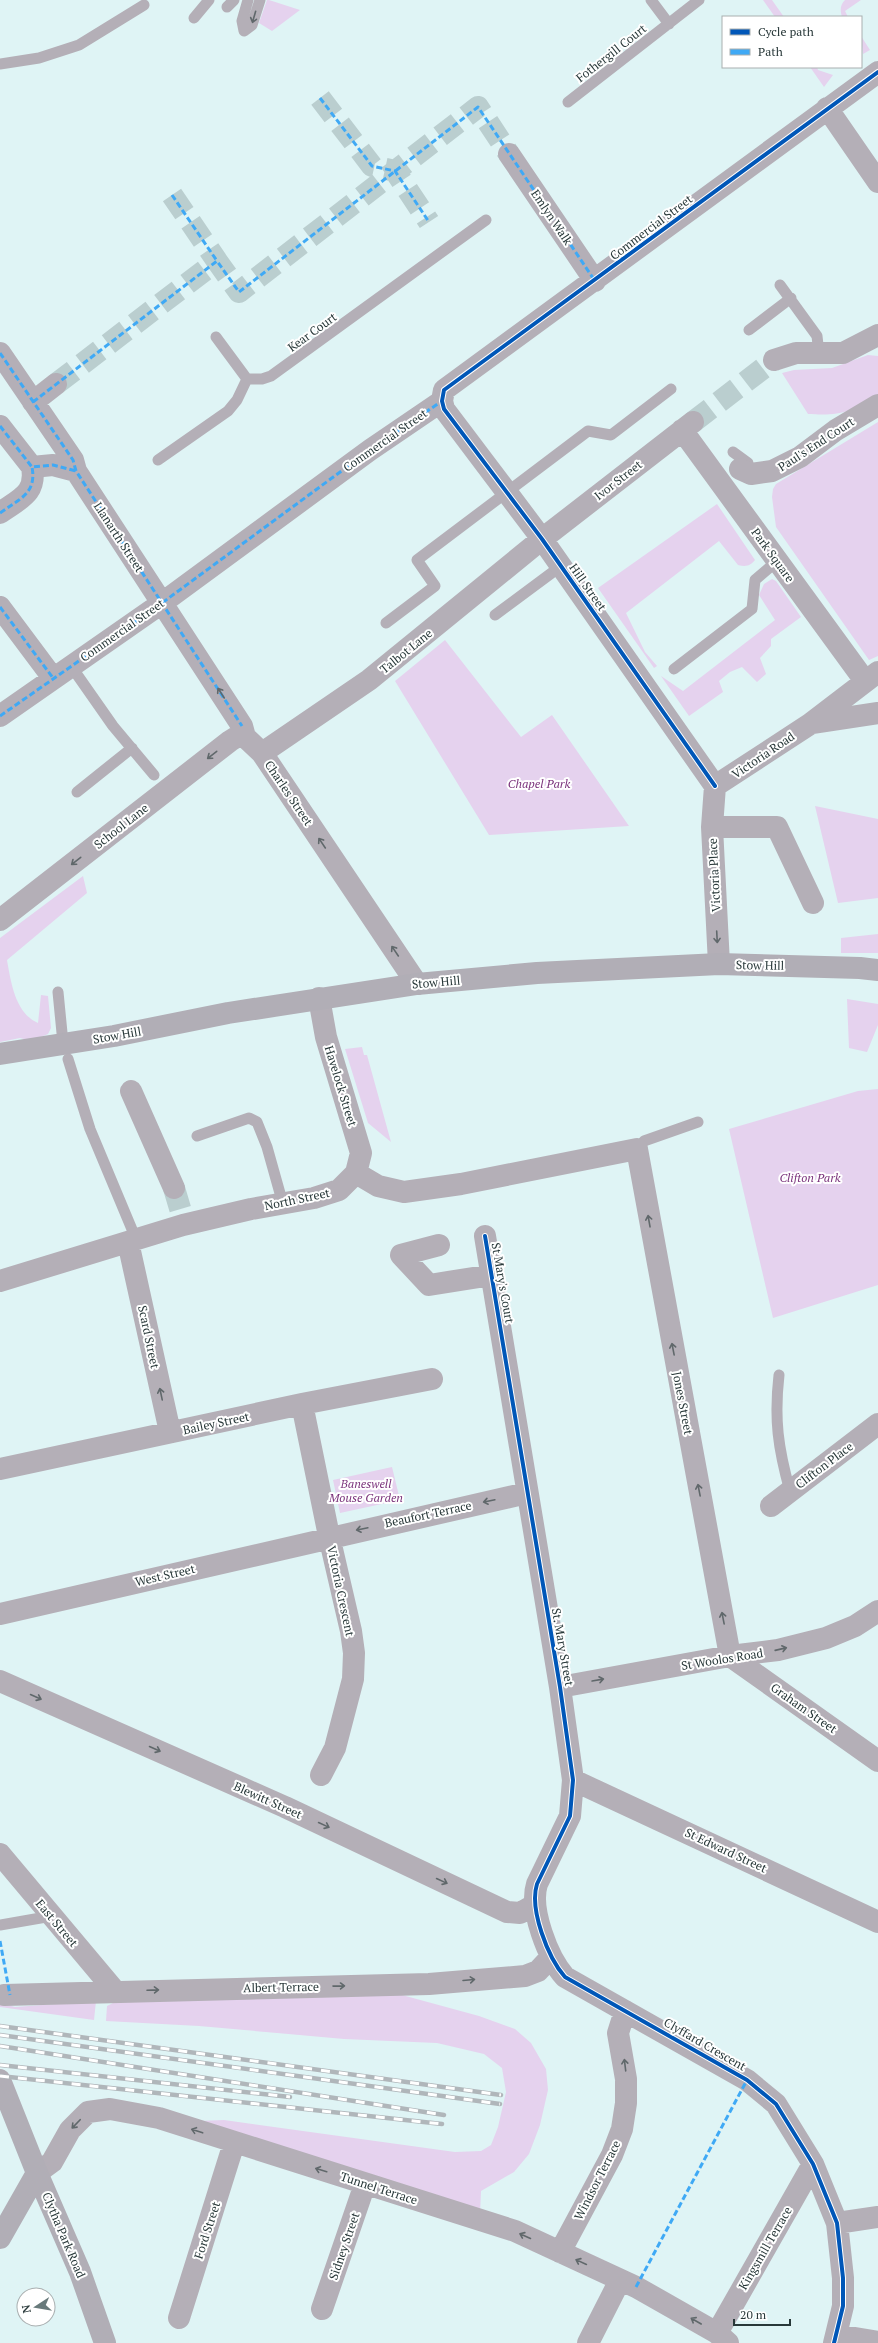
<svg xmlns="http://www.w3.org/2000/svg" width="878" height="2343" font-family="'PT Serif',serif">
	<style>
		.green { fill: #e5d2ee }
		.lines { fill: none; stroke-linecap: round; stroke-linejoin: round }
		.street-tunnel { stroke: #bacecf; stroke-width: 22; stroke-dasharray: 22 11; stroke-linecap: butt }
		.lane { stroke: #b4afb7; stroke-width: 11 }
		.street { stroke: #b4afb7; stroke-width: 22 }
		.secondary { stroke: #b1aeb6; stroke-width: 22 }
		.rail-casing { stroke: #b0b6ba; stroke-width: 4.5 }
		.rail { stroke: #fff; stroke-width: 3; stroke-dasharray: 9; stroke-linecap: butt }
		.quiet { stroke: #3fa9f5; stroke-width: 3; stroke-dasharray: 6 3; stroke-linecap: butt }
		.cycleway-casing { stroke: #fff; stroke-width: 6 }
		.cycleway { stroke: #0057b8; stroke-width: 4 }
		.oneway { stroke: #60686b }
		.labels { text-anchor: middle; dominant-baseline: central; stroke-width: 4; stroke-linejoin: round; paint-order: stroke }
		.street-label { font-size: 12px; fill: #283839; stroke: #fff }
		.park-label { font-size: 12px; font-style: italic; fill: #7b347c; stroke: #fff }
	</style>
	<rect width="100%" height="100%" fill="#dff4f5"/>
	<!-- green -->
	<path class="green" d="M267,0h2l31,10 -28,21 -13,-8z
		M763,0h9l12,17h-9z
		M845,0h16l-16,11 3,6h-6c-2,-7 -2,-12 3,-17z
		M861,36l9,14 -7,4z
		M810,67h7l1,3 15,5 -9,12z
		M868,355l10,1v42c-29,14 -37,18 -70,16l-26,-41 12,-3 38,-2z
		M878,422v234l-9,4 -93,-133 -4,-30 1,-8 3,-5z
		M717,504l38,56c-5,6 -9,7 -17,5l-19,-24 -93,72 19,39 12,14 -3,2 -56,-80z
		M772,579l4,2 25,36 -30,22v7l-11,12 6,16 -9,8 -15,-15 -12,5 -11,9 4,11 -34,24 -28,-40 22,15 92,-71 -16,-25 5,-11z
		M445,640l76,97 31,-22 77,111 -140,9 -94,-154z
		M815,806l63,13v79l-40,5z
		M83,876l4,17 -80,67c4,22 8,53 31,63l3,-28 7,1 3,32 -3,6 -12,5 -8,1 -8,-2 -20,4v-104z
		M878,934v19h-37v-15z
		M847,999l31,5v21l-11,27 -18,-4z
		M362,1047l2,8h3l24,87 -23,-19 -23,-74z
		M878,1089v196l-105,33 -44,-189 129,-38z
		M392,1467l8,33 -60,13 -7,-33z
		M402,1995l77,21 36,13 16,14 15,26 2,21 -8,35 -11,29 -15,18 -33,19 -1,23 -282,-93 26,-1 231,32 26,-1 10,-6 7,-18 8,-35 -4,-24 -18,-14 -47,-11 -93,-4 -145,-13 -93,-5 1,-15 8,-4z
		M96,2001l-2,19 -94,-13v-4l15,4z"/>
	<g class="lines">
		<!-- street-tunnel -->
		<path class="street-tunnel" d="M320,98l52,68 23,5 34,51
			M172,195l45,66
			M56,384l161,-123 22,31 239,-185 31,47
			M693,422l81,-62
			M174,1188l8,27"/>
		<!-- lane -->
		<path class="lane" d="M248,0l-6,21 2,10 8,-6 8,-25
			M651,0l18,24
			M227,7l7,-7
			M194,18l15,-18
			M0,64l39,-6 40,-13 65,-40
			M568,102l131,-102
			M780,285l37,51 2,18
			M749,330l42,-32
			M216,337l31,42
			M733,452l15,11
			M158,460l70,-49 9,-11 10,-21h15l9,-3 215,-156
			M495,615l66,-49
			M386,623l49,-37 -18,-26 171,-129 23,4 60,-46
			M71,666l42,60 41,49
			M674,669l78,-60 3,-29 22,-19
			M77,792l55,-44
			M58,992l5,51
			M68,1059l22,70 46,110
			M197,1136l52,-18 8,4 10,25 16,57
			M637,1149l7,-8 54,-19
			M779,1375c-5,44 -1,73 11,116
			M0,1925l52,-9"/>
		<!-- street -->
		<path class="street" d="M827,108l51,74
			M509,154l86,127
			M0,353l73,107 3,11 166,255 3,11 17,16 155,231
			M774,360l22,-7h47l35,-18
			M33,402l23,-18
			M0,426l32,41 21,-2 23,6
			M682,430l183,251
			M740,469l11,5 21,-3 28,-14 36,-27 42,-25
			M0,513c19,-14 37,-19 32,-46
			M0,607l53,71
			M0,716l162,-113 208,-153 72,-49
			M812,723l66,-10
			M262,753l107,-73 173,-141 151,-117
			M715,786l-173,-247 -98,-130 -2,-8 2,-11 434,-318
			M715,786l95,-62 68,-52
			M715,786l-3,41 7,137
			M712,827h65l36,76
			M0,920l230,-179 8,-5 7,1
			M131,1091l43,97
			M356,1173l22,13 26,6 57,-8 176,-35 93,507 148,105
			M485,1236l75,451 13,93 -3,36 -33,68c-8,25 11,74 28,93l182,103 29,24 37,60 24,59 6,55v28l-9,37
			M128,1242l42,190
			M439,1245l-38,10 28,30 63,-10
			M0,1281l183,-56 68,-16 63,-11 25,-8 17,-17 5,-20 -35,-116 -7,-39
			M302,1404l27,132 22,95 3,22 -1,26 -18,69 -14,27
			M0,1469l302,-65 130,-25
			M771,1506l107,-82
			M0,1614l527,-121
			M0,1681l285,126 222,105 13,1 14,-8
			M560,1687l170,-31 48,-6 48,-12 29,-12 23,-15
			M573,1780l305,142
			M0,1854l115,137
			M4,1995l425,-11 96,-8 13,-5 13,-14
			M37,2173l15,-11 18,-32 18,-18 22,-3 49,9 356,113 121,56 81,46 11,10
			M837,2223l41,-6
			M560,2252l52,-97 10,-26 4,-26v-24l-8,-46 7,-22
			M322,2309l43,-125
			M179,2318l55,-175
			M717,2333l96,-169
			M837,2335l41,7
			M588,2343l32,-63"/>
		<!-- secondary -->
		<path class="secondary" d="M0,1054l114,-18 114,-23 189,-29 120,-11 182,-9 141,4 18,2
			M0,2080l37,93 43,99 25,71
			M0,2238l37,-65"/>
		<!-- rail casing -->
		<g class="rail-casing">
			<path id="rail" d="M0,2026l501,69
				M0,2035l500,69
				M0,2046l444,69
				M0,2065l290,32
				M0,2076l442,48"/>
		</g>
		<!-- rail -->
		<use href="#rail" class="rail"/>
		<!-- quiet -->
		<path class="quiet" d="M320,98l52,68 23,5 34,51
			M172,195l45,66
			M0,353l73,107 3,11 166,255
			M33,402l184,-141 22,31 239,-185 117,174
			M0,426l32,41 21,-2 23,6
			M0,513c19,-14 37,-19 32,-46
			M0,607l53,71
			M0,716l162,-113 208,-153 72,-49
			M0,1941l10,54
			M636,2287l111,-207"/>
		<!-- cycleway casing -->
		<g class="cycleway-casing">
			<path id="cycleway" d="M715,786l-173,-247 -98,-130 -2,-8 2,-11 434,-318
				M485,1236l75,451 13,93 -3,36 -33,68c-8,25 11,74 28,93l182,103 29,24 37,60 24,59 6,55v28l-9,37"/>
		</g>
		<!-- cycleway -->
		<use href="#cycleway" class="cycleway"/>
	</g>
	<!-- one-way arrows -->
	<defs><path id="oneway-shaft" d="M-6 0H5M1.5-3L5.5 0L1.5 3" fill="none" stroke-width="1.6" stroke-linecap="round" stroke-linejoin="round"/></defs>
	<g class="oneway">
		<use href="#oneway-shaft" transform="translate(254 17) rotate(106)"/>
		<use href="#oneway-shaft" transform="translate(221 693) rotate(-123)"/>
		<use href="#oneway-shaft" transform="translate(212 755) rotate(142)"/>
		<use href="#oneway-shaft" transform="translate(322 843) rotate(-124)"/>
		<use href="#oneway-shaft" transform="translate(76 861) rotate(142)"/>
		<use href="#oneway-shaft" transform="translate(717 937) rotate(87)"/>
		<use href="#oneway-shaft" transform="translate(395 951) rotate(-124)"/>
		<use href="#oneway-shaft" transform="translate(649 1221) rotate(-100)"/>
		<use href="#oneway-shaft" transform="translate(673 1349) rotate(-101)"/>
		<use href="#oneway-shaft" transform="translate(161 1394) rotate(-102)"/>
		<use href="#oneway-shaft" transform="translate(699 1490) rotate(-101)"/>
		<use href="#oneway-shaft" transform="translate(489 1501) rotate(168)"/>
		<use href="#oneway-shaft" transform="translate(362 1529) rotate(168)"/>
		<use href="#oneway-shaft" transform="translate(723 1618) rotate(-101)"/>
		<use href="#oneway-shaft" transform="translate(781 1649) rotate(-13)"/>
		<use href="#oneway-shaft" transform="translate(598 1680) rotate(-10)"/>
		<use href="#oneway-shaft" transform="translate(36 1697) rotate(24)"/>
		<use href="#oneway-shaft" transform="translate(155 1749) rotate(24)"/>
		<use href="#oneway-shaft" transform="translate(324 1825) rotate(25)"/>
		<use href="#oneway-shaft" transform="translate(442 1881) rotate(25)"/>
		<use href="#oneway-shaft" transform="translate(469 1980) rotate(-5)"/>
		<use href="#oneway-shaft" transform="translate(339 1986) rotate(-1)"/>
		<use href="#oneway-shaft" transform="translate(153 1990) rotate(-2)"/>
		<use href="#oneway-shaft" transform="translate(625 2065) rotate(-97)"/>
		<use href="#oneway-shaft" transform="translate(76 2124) rotate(134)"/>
		<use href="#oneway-shaft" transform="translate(197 2131) rotate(-162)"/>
		<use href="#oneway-shaft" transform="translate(321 2170) rotate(-163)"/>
		<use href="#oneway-shaft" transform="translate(525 2236) rotate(-156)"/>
		<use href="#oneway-shaft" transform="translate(581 2262) rotate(-155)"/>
		<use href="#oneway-shaft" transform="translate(696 2321) rotate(-150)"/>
	</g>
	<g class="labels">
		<!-- street labels -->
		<g class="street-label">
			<text transform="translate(611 53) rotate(-38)">Fothergill Court</text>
			<text transform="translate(552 217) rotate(56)">Emlyn Walk</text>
			<text transform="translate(651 227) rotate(-37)">Commercial Street</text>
			<text transform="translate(312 332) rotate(-36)">Kear Court</text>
			<text transform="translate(385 440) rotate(-35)">Commercial Street</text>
			<text transform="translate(816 444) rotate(-33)">Paul's End Court</text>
			<text transform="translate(618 480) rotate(-38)">Ivor Street</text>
			<text transform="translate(119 537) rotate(57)">Llanarth Street</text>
			<text transform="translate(773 555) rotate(54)">Park Square</text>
			<text transform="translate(588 587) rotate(55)">Hill Street</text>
			<text transform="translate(122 630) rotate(-35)">Commercial Street</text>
			<text transform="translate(406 651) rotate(-39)">Talbot Lane</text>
			<text transform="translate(763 755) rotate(-34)">Victoria Road</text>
			<text transform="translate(289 793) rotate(56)">Charles Street</text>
			<text transform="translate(121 826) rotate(-38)">School Lane</text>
			<text transform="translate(714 875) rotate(-93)">Victoria Place</text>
			<text transform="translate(760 965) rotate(1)">Stow Hill</text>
			<text transform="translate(436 982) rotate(-5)">Stow Hill</text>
			<text transform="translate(117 1035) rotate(-10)">Stow Hill</text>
			<text transform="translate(341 1086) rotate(73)">Havelock Street</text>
			<text transform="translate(297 1199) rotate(-12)">North Street</text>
			<text transform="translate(503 1283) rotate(80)">St Mary's Court</text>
			<text transform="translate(149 1337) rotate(78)">Scard Street</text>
			<text transform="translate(683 1403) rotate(79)">Jones Street</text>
			<text transform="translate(216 1423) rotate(-12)">Bailey Street</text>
			<text transform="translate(824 1465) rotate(-37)">Clifton Place</text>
			<text transform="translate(428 1514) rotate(-12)">Beaufort Terrace</text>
			<text transform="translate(165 1575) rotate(-13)">West Street</text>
			<text transform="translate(341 1591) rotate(78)">Victoria Crescent</text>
			<text transform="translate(563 1647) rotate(80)">St. Mary Street</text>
			<text transform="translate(722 1659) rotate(-9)">St Woolos Road</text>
			<text transform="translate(804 1708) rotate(35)">Graham Street</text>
			<text transform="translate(268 1800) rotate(24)">Blewitt Street</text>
			<text transform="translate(726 1850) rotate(25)">St Edward Street</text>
			<text transform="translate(57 1923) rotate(50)">East Street</text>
			<text transform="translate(281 1987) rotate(-1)">Albert Terrace</text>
			<text transform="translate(705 2044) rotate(30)">Clyffard Crescent</text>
			<text transform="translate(597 2180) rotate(-63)">Windsor Terrace</text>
			<text transform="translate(379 2188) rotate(18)">Tunnel Terrace</text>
			<text transform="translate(207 2230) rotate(-72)">Ford Street</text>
			<text transform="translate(64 2235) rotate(67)">Clytha Park Road</text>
			<text transform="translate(344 2246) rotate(-71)">Sidney Street</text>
			<text transform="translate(765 2248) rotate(-60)">Kingsmill Terrace</text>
		</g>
		<!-- park labels -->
		<g class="park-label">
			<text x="539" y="783">Chapel Park</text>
			<text x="810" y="1177">Clifton Park</text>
			<text x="366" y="1483">Baneswell<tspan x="366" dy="14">Mouse Garden</tspan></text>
		</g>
	</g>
	<!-- legend -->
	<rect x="722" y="16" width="140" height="52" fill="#ffffff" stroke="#a9afb0"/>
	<rect x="730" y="29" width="20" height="6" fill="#0057b8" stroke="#a9afb0"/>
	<text x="758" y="36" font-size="12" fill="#283839">Cycle path</text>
	<rect x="730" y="49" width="20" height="6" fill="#3fa9f5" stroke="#a9afb0"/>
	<text x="758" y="56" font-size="12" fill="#283839">Path</text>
	<!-- north arrow -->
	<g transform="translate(36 2307) rotate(258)"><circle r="19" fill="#ffffff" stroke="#a9afb0"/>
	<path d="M0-3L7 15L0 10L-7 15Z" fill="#687a7b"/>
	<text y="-6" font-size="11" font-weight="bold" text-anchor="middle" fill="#283839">N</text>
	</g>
	<!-- scale -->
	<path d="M734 2319v6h56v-6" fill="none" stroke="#283839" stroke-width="2"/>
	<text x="740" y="2319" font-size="12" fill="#283839" stroke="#ffffff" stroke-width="3" paint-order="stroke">20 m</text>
</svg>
